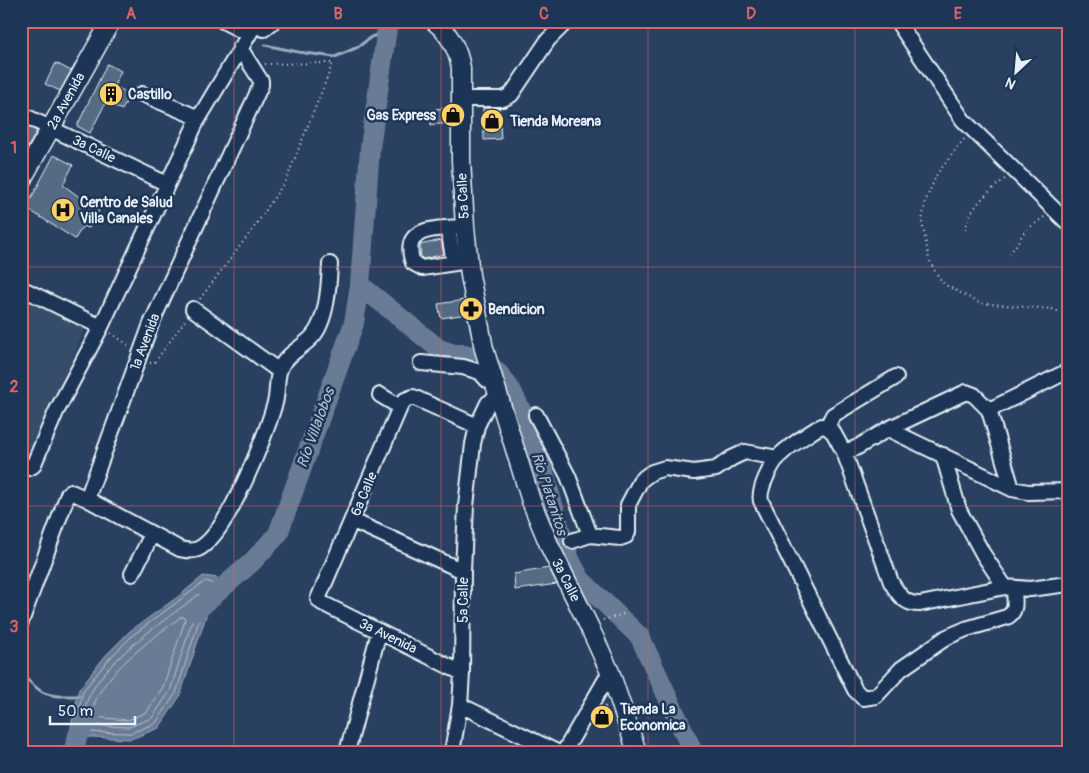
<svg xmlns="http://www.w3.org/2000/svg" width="1089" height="773" font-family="Pangolin,sans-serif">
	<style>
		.built { fill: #364d6b }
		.water { fill: #6b7c95; stroke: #9dabbd }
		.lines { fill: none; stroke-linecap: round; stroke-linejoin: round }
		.shore { stroke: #b6c2d0; stroke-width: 1 }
		.stream { stroke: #9dabbd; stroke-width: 3 }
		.river { stroke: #6b7c95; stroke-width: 20 }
		.building { fill: #556a83; stroke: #e8f1f8 }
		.minor-casing { stroke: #e8f1f8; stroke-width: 18 }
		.major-casing { stroke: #e8f1f8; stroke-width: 21 }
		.path { stroke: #e8f1f8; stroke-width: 2; stroke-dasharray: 1 4; stroke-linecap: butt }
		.minor { stroke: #1d3557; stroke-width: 14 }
		.major { stroke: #1d3557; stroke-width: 18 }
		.grid { fill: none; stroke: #db6466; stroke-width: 1; stroke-opacity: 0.55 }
		.labels { text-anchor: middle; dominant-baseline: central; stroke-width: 5; stroke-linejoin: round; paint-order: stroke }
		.poi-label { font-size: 14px; font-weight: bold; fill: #e8f1f8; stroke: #1d3557; text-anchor: start }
		.street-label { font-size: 14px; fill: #e8f1f8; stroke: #1d3557 }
		.water-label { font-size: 15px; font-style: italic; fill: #b6c2d0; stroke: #1d3557 }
		.neatline { fill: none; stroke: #db6466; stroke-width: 2 }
		.grid-label { font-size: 16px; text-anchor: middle; font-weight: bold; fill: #db6466 }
	</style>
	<rect width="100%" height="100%" fill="#294061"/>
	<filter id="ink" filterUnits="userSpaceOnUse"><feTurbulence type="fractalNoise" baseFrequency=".02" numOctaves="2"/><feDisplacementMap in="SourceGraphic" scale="10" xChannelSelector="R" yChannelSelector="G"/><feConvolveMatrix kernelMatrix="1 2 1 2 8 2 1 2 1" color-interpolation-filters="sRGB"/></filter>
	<g filter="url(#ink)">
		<!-- built -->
		<path class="built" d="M21,292l65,32 -51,130 -14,-5z"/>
		<!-- water -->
		<path class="water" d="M203,576l15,2 -1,15 -9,17 -28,86 -21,32 -28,11 -40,-2 -14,1 -6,-12 8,-37 27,-34 24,-24 49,-35z"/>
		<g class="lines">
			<!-- shore -->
			<path class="shore" d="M206,581l6,2v9l-9,16 -27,85 -20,30 -25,10 -51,-1 -4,-8 7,-33 27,-33 23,-23z
				M198,595h3l1,2 -5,9 -27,85 -18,27 -23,9 -45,-2c-7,-50 80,-103 114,-130z
				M181,617h3l1,3 -22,67 -16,25 -19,8 -35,-3c-5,-33 63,-82 88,-100z"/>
			<!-- stream -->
			<path class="stream" d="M265,45l33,7 37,5 23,-10 13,-10 15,-5
				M21,673c24,25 24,23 58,23"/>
			<!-- river -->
			<path class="river" d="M360,285l79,64 15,5h11l21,7 16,16 10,15 9,18 21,57 24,83 6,14 9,16 59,57 53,115
				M196,611l56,-49 26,-28 76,-211 6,-38 10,-137 18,-127
				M73,752l6,-20 12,-16"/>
		</g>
		<!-- building -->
		<path class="building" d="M56,63l15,8 -11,20 -15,-7z
			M107,64l14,7 -7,15 16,8 -8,16 -16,-8 -16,31 -13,-7z
			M450,107v16l-19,2 -2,-15z
			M483,108h16l2,31 -17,1z
			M21,124l16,7 -16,28z
			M54,155l19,10 -10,20 36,26 -10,17 -6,-2 -8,13 -49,-31z
			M441,240l3,14 -21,5 -2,-2 -1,-12z
			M464,300l3,14 -26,4 -3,-14z
			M549,568l8,16 -42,6 -1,-16z
			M605,706l5,19 -11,3 -4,-13 5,-7z"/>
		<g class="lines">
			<!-- minor casing -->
			<g class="minor-casing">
				<path id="minor" d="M223,21l25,13
					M897,21l66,99 105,103
					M255,25l9,4 10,-8
					M142,94l57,24
					M462,99h41l8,-4 37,-55 19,-19
					M21,114l146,70
					M465,227c-27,2 -65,-2 -52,36l9,5 46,-7
					M448,228l6,35
					M21,288l80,39
					M193,309l86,62
					M421,363l42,4 17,5 7,8 6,-2
					M380,395l20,12
					M989,410l79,-39
					M536,415l32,61 22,59
					M827,427l6,-12 63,-38
					M888,429l124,60 16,3 40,-1
					M844,452l12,-4 32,-19 78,-37 8,3 15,15 23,79
					M943,455l16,55 24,44 22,33
					M21,466l8,2 4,-2 23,-54 45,-85 95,-204 61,-102
					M87,499l93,50c6,1 11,3 18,0 29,-13 68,-115 77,-146 3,-11 1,-24 5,-34 5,-14 23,-22 32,-32 15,-16 17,-52 18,-73
					M353,521l110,50
					M572,541l18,-6 30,3 6,-2 2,-4v-27l13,-25 11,-8 13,-4 29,4 22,-3 16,-11 13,-6 33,6
					M132,574l20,-40
					M1014,589c0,11 4,22 -7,28l-41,12 -19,8 -46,32 -25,27 -13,2 -8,-8 -94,-189c-3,-12 11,-38 19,-46 10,-10 24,-18 36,-26l6,-3 5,1 6,5 11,20 47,130c7,12 14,23 29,22l85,-17 25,2 38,-5
					M21,622l47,-128 3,-2 16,7 64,-175 110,-239v-4l-21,-33
					M462,673l-140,-70 -4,-4 82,-192 5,-7 8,-3 64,29
					M460,705l97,47
					M347,752l32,-120
					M452,752l8,-47 2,-32 1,-102 3,-65 7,-62 4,-18 11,-23 11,-6
					M564,752l46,-80"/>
			</g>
			<!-- major casing -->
			<g class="major-casing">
				<path id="major" d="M434,21c15,12 24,29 27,47v92l4,67 5,48 14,74 47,152 19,46 39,79 21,46 27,80
					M21,181l90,-160"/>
			</g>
			<!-- path -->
			<path class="path" d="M964,139l-27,35 -12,28 -3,20 7,37 7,14 8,11 35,19 73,6 16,6
				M966,230c0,-20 25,-41 39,-51
				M1010,254l15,-23 19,-14
				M200,299l58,-77 29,-44 46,-115 -68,1
				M111,333l19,13
				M150,363l5,-1 31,-43
				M603,620l21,-6"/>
			<!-- minor -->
			<use href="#minor" class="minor"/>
			<!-- major -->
			<use href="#major" class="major"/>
		</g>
	</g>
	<!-- grid -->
	<path class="grid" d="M234,21v731M441,21v731M648,21v731M855,21v731M21,267h1047M21,506h1047"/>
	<!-- icons -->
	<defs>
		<g id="building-disc" transform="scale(1.25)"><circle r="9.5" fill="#ffd166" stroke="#1d3557"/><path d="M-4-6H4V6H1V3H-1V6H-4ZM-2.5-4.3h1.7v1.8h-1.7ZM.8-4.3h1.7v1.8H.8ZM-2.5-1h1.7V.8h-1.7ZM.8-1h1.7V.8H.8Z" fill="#111"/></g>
		<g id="shop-disc" transform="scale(1.25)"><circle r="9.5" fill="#ffd166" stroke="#1d3557"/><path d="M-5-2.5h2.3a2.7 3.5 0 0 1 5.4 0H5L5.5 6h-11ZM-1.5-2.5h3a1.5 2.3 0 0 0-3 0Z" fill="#111"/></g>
		<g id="hospital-disc" transform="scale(1.25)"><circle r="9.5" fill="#ffd166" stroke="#1d3557"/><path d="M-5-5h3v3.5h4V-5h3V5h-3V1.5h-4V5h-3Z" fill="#111"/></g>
		<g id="pharmacy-disc" transform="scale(1.25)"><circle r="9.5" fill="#ffd166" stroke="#1d3557"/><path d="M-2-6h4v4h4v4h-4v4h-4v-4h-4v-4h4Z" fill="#111"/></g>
	</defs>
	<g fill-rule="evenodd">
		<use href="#building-disc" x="111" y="94"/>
		<use href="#shop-disc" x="453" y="115"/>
		<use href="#shop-disc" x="492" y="121"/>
		<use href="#hospital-disc" x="63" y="210"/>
		<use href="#pharmacy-disc" x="471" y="309"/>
		<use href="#shop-disc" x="602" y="717"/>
	</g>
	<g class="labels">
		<!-- poi labels -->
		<g class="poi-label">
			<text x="128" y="94">Castillo</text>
			<text x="436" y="115" text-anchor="end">Gas Express</text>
			<text x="510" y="121">Tienda Moreana</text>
			<text x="80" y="202">Centro de Salud<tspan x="80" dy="16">Villa Canales</tspan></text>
			<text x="488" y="309">Bendicion</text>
			<text x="620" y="709">Tienda La<tspan x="620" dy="16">Economica</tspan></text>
		</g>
		<!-- street labels -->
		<g class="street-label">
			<text transform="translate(66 101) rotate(-61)">2a Avenida</text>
			<text transform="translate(94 149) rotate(26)">3a Calle</text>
			<text transform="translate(463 196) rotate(-93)">5a Calle</text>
			<text transform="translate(145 342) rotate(-69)">1a Avenida</text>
			<text transform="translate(364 494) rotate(-67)">6a Calle</text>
			<text transform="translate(566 580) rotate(63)">3a Calle</text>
			<text transform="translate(463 600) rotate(-90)">5a Calle</text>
			<text transform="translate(388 636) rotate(26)">3a Avenida</text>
		</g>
		<!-- water labels -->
		<g class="water-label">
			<text transform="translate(316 428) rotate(-70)">Río Villalobos</text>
			<text transform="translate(549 494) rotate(72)">Rio Platanitos</text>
		</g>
	</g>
	<!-- margin -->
	<rect width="1089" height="773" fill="none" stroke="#1d3557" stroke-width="55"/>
	<!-- north arrow -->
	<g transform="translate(1016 72) rotate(206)" stroke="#1d3557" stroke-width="4" paint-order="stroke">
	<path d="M0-4L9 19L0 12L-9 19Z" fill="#e8f1f8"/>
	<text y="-8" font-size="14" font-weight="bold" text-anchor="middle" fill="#e8f1f8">N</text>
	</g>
	<!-- scale -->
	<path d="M50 716v8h85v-8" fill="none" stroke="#e8f1f8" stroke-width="2.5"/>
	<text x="58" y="716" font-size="15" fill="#e8f1f8" stroke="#1d3557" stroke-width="4" paint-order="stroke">50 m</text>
	<rect x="28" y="28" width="1034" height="718" class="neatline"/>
	<g class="grid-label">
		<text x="131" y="19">A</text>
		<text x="338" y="19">B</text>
		<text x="544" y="19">C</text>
		<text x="751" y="19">D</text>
		<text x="958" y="19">E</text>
		<text x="14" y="153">1</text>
		<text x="14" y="392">2</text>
		<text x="14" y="632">3</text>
	</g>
</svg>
